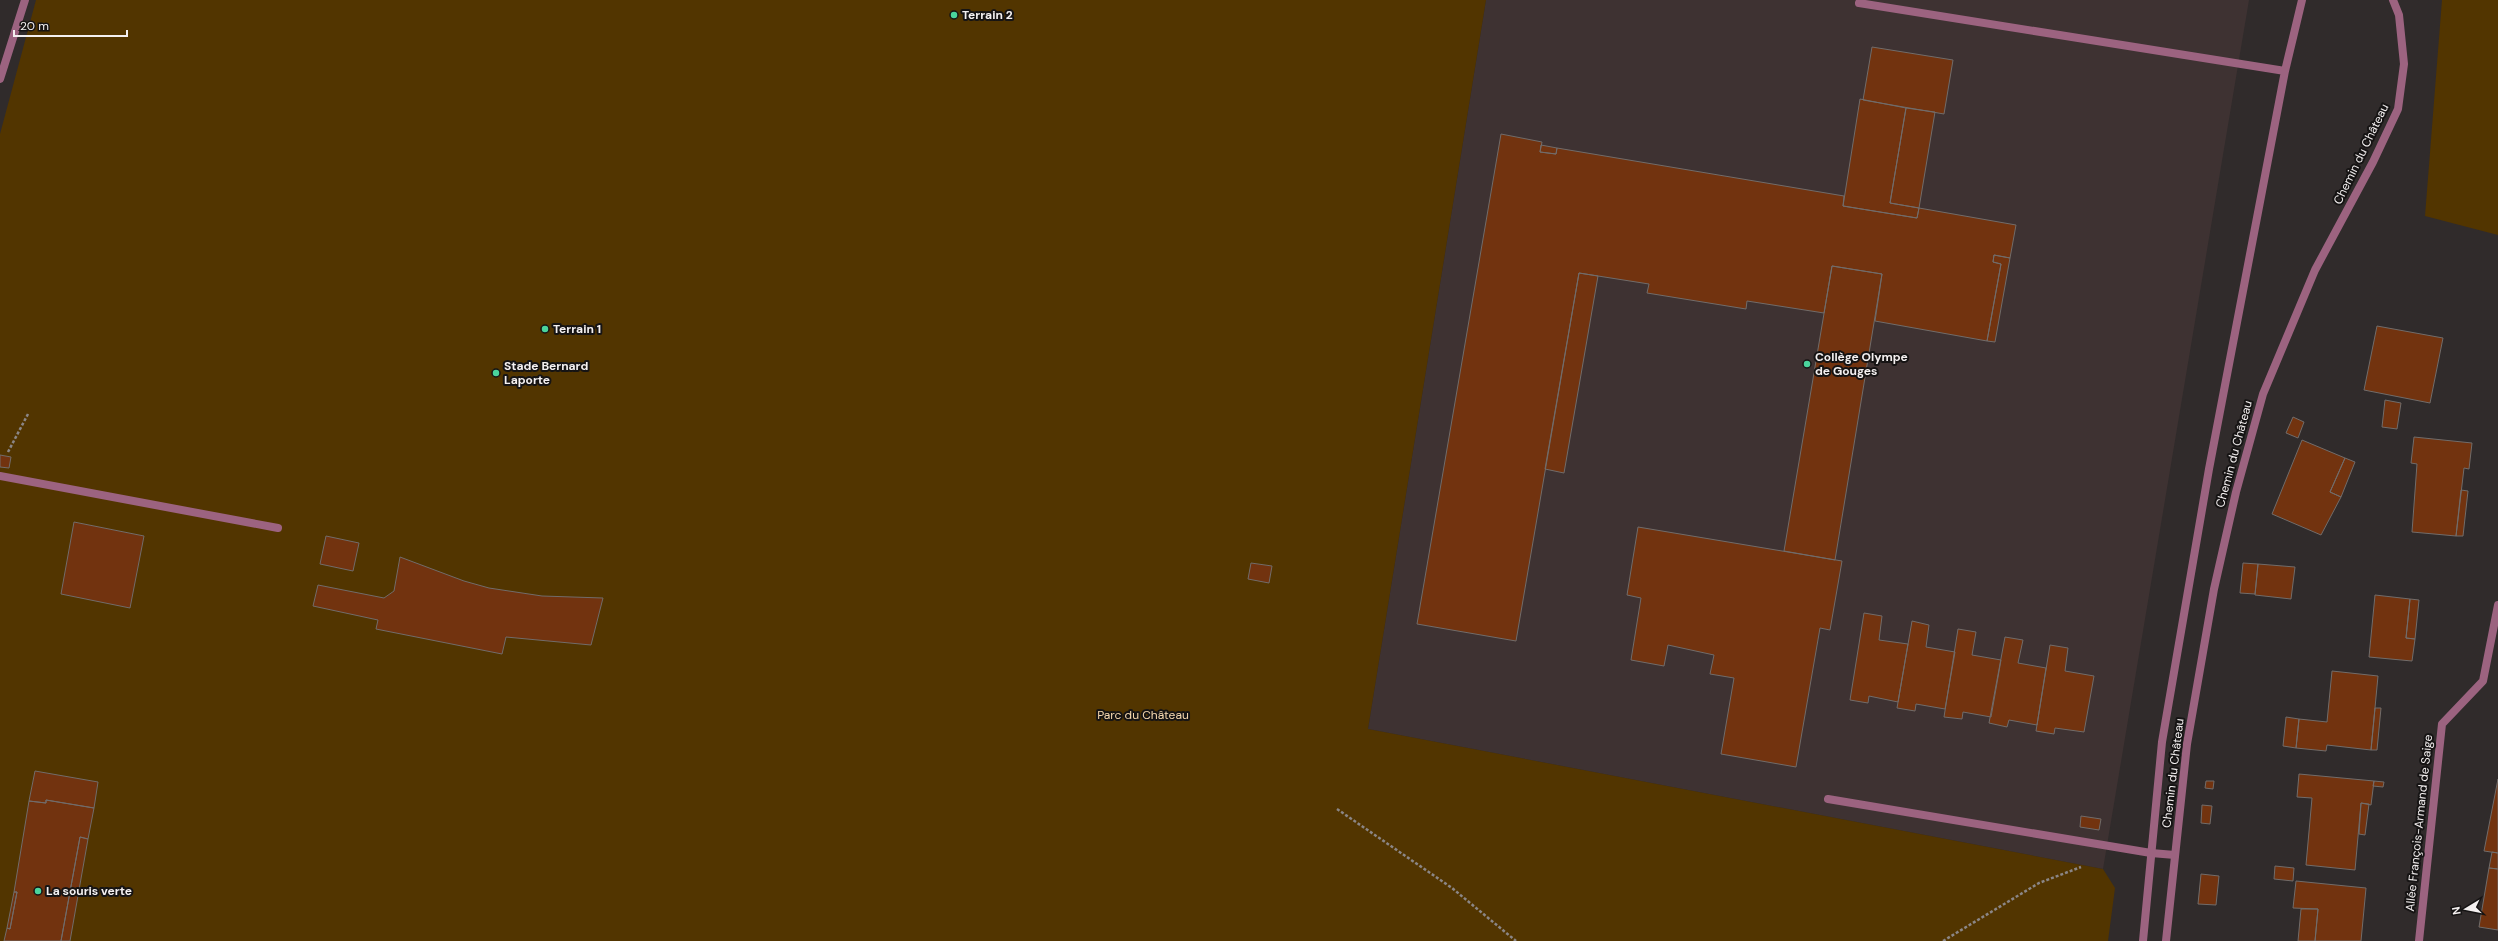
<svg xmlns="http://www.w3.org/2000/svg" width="2498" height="941" font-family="'DM Sans',sans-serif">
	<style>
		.built { fill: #3e3232 }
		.green { fill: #523500 }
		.building { fill: #72330f; stroke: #716c6a }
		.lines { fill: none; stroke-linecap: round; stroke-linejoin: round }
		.path { stroke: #8b8686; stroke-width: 2.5; stroke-dasharray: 3 2; stroke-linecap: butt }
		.lane { stroke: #9c6380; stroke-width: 8 }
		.street { stroke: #9c6380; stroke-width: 8 }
		.poi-dot { fill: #4ad49c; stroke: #161414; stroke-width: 1.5 }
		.labels { text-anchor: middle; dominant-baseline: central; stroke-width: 4; stroke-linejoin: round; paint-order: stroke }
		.poi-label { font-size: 12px; font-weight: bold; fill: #f4f0f0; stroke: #161414; text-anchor: start }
		.street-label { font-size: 12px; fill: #f4f0f0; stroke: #161414 }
		.park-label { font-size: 12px; fill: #f7d9b0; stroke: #161414 }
	</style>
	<rect width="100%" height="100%" fill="#302b2b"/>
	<!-- built -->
	<path class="built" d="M1486,0h763l-146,869 -735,-140z"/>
	<!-- green -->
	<path class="green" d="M36,0h1450l-118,729 735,140 12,19 -7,53h-2108v-807z
		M2442,0h56v235l-73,-19z"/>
	<!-- building -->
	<path class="building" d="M1872,47l81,13 -9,54 -81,-14z
		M1860,99l46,9 -16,95 29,5 -2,10 -74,-12z
		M1906,108l29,4 -16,96 -29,-5z
		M1501,134l41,8 -2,10 16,2 1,-6 287,48 -1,10 74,12 2,-10 97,17 -6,33 -16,-3 -1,7 8,2 -14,77 -112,-20 7,-47 -50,-8 -8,47 -77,-12 -1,8 -99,-16 2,-9 -70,-11 -63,368 -99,-17z
		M1541,145l16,3 -1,6 -16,-2z
		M1994,255l16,3 -15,84 -8,-1 14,-77 -8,-2z
		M1832,266l50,8 -47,286 -51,-9z
		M1579,273l19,3 -34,197 -19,-4z
		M2377,326l66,12 -13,65 -66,-13z
		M2385,400l16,3 -4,26 -15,-2z
		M2293,417l11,5 -6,16 -12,-5z
		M2414,437l58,6 -3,26 -5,-1 -8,68 -44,-4 5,-68 -6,-1z
		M2302,440l43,18 -15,34 11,5 -20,38 -49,-21z
		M0,455l11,2 -2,11 -9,-1z
		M2345,458l10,4 -14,35 -11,-5z
		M2461,490l7,1 -5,45h-7z
		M74,522l70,14 -14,72 -69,-14z
		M1638,527l204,34 -12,69 -10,-2 -24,139 -75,-13 13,-76 -24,-4 4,-19 -46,-10 -4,21 -33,-6 10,-62 -14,-3z
		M326,536l33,7 -6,28 -33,-7z
		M400,557l64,24 25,7 53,8 61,2 -12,47 -85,-8 -4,17 -126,-25 2,-9 -65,-14 5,-21 66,13 10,-7z
		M1251,563l21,3 -3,17 -21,-4z
		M2243,563l15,1 -3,30 -15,-1z
		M2258,564l37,3 -4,32 -36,-4z
		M2375,595l35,4 -4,39 9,1 -3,22 -43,-4z
		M2410,599l9,1 -4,39 -9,-1z
		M1864,613l18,3 -3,24 29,4 -10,58 -29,-6 -1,7 -18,-3z
		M1912,621l17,4 -3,22 29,5 -10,57 -29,-5 -1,7 -18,-3z
		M1958,629l18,3 -4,23 29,5 -10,57 -28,-5 -1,7 -18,-2z
		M2005,637l18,3 -5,23 28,5 -9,57 -28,-5 -2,7 -18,-4z
		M2050,645l18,3 -3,23 29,5 -10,56 -29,-4 -1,6 -18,-3z
		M2332,671l46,5 -7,74 -44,-5 -1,6 -30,-3 3,-29 28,3z
		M2375,708h6l-4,42h-6z
		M2286,717l13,2 -3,29 -13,-2z
		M35,771l63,11 -4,26 -48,-8v3l-17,-2z
		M2299,774l75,7 -3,24 -10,-2 -6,67 -49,-5 6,-67 -15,-1z
		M2498,779v74l-14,-2z
		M2206,781h8l-1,8 -8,-1z
		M2374,781l10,1 -1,5 -10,-1z
		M46,800l48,8 -6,31 -8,-2 -19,104h-57l3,-13 3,1 7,-37h-3l15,-91 17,2z
		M2361,803l8,1 -4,31 -6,-1z
		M2202,805l10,1 -2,18 -9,-1z
		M2081,816l20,3 -2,11 -19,-3z
		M80,837l8,2 -18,102h-9z
		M2492,852l6,1v16l-9,-1z
		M2275,866l19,2 -1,13 -19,-2z
		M2489,868l9,1v61l-19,-3z
		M2201,874l18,2 -3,29 -18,-1z
		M2296,881l70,7 -5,53h-46l3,-32 -25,-1z
		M14,892h3l-7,37 -3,-1z
		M2301,909h17l-3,32h-17z"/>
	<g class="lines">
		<!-- path -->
		<path class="path" d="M8,452l20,-38
			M1337,809l115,79 64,53
			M1943,941l96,-58 42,-16"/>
		<!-- lane -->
		<path class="lane" d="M1859,3l426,68
			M0,476l278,52
			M1828,799l323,54
			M2143,941l19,-199 47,-273 76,-398 17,-71
			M2166,941l21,-197 27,-155 22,-97 27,-98 52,-124 58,-108 25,-53 6,-45 -5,-49 -6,-15"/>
		<!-- street -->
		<path class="street" d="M0,79l25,-79
			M2151,853l24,2
			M2419,941l23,-217 41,-43 15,-76"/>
	</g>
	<!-- markers -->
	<g class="poi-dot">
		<circle cx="954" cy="15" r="4"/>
		<circle cx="545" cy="329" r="4"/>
		<circle cx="1807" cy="364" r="4"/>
		<circle cx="496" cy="373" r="4"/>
		<circle cx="38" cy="891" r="4"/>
	</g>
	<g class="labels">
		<!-- poi labels -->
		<g class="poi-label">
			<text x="962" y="15">Terrain 2</text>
			<text x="553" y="329">Terrain 1</text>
			<text x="1815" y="357">Collège Olympe<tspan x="1815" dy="14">de Gouges</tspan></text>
			<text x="504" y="366">Stade Bernard<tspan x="504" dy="14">Laporte</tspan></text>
			<text x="46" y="891">La souris verte</text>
		</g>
		<!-- street labels -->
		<g class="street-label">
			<text transform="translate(2361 154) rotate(-64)">Chemin du Château</text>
			<text transform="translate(2234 454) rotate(-75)">Chemin du Château</text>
			<text transform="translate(2173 773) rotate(-83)">Chemin du Château</text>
			<text transform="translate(2419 823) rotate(-84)">Allée François-Armand de Saige</text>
		</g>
		<!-- park labels -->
		<g class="park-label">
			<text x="1143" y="715">Parc du Château</text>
		</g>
	</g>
	<!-- north arrow -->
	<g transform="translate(2466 909) rotate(260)" stroke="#161414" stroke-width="3" paint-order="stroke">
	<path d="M0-3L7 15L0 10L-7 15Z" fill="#f4f0f0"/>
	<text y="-6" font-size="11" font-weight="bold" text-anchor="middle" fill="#f4f0f0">N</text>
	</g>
	<!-- scale -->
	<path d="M14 30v6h113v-6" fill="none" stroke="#f4f0f0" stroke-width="2"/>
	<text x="20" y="30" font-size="12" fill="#f4f0f0" stroke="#161414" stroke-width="3" paint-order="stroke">20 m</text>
</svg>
